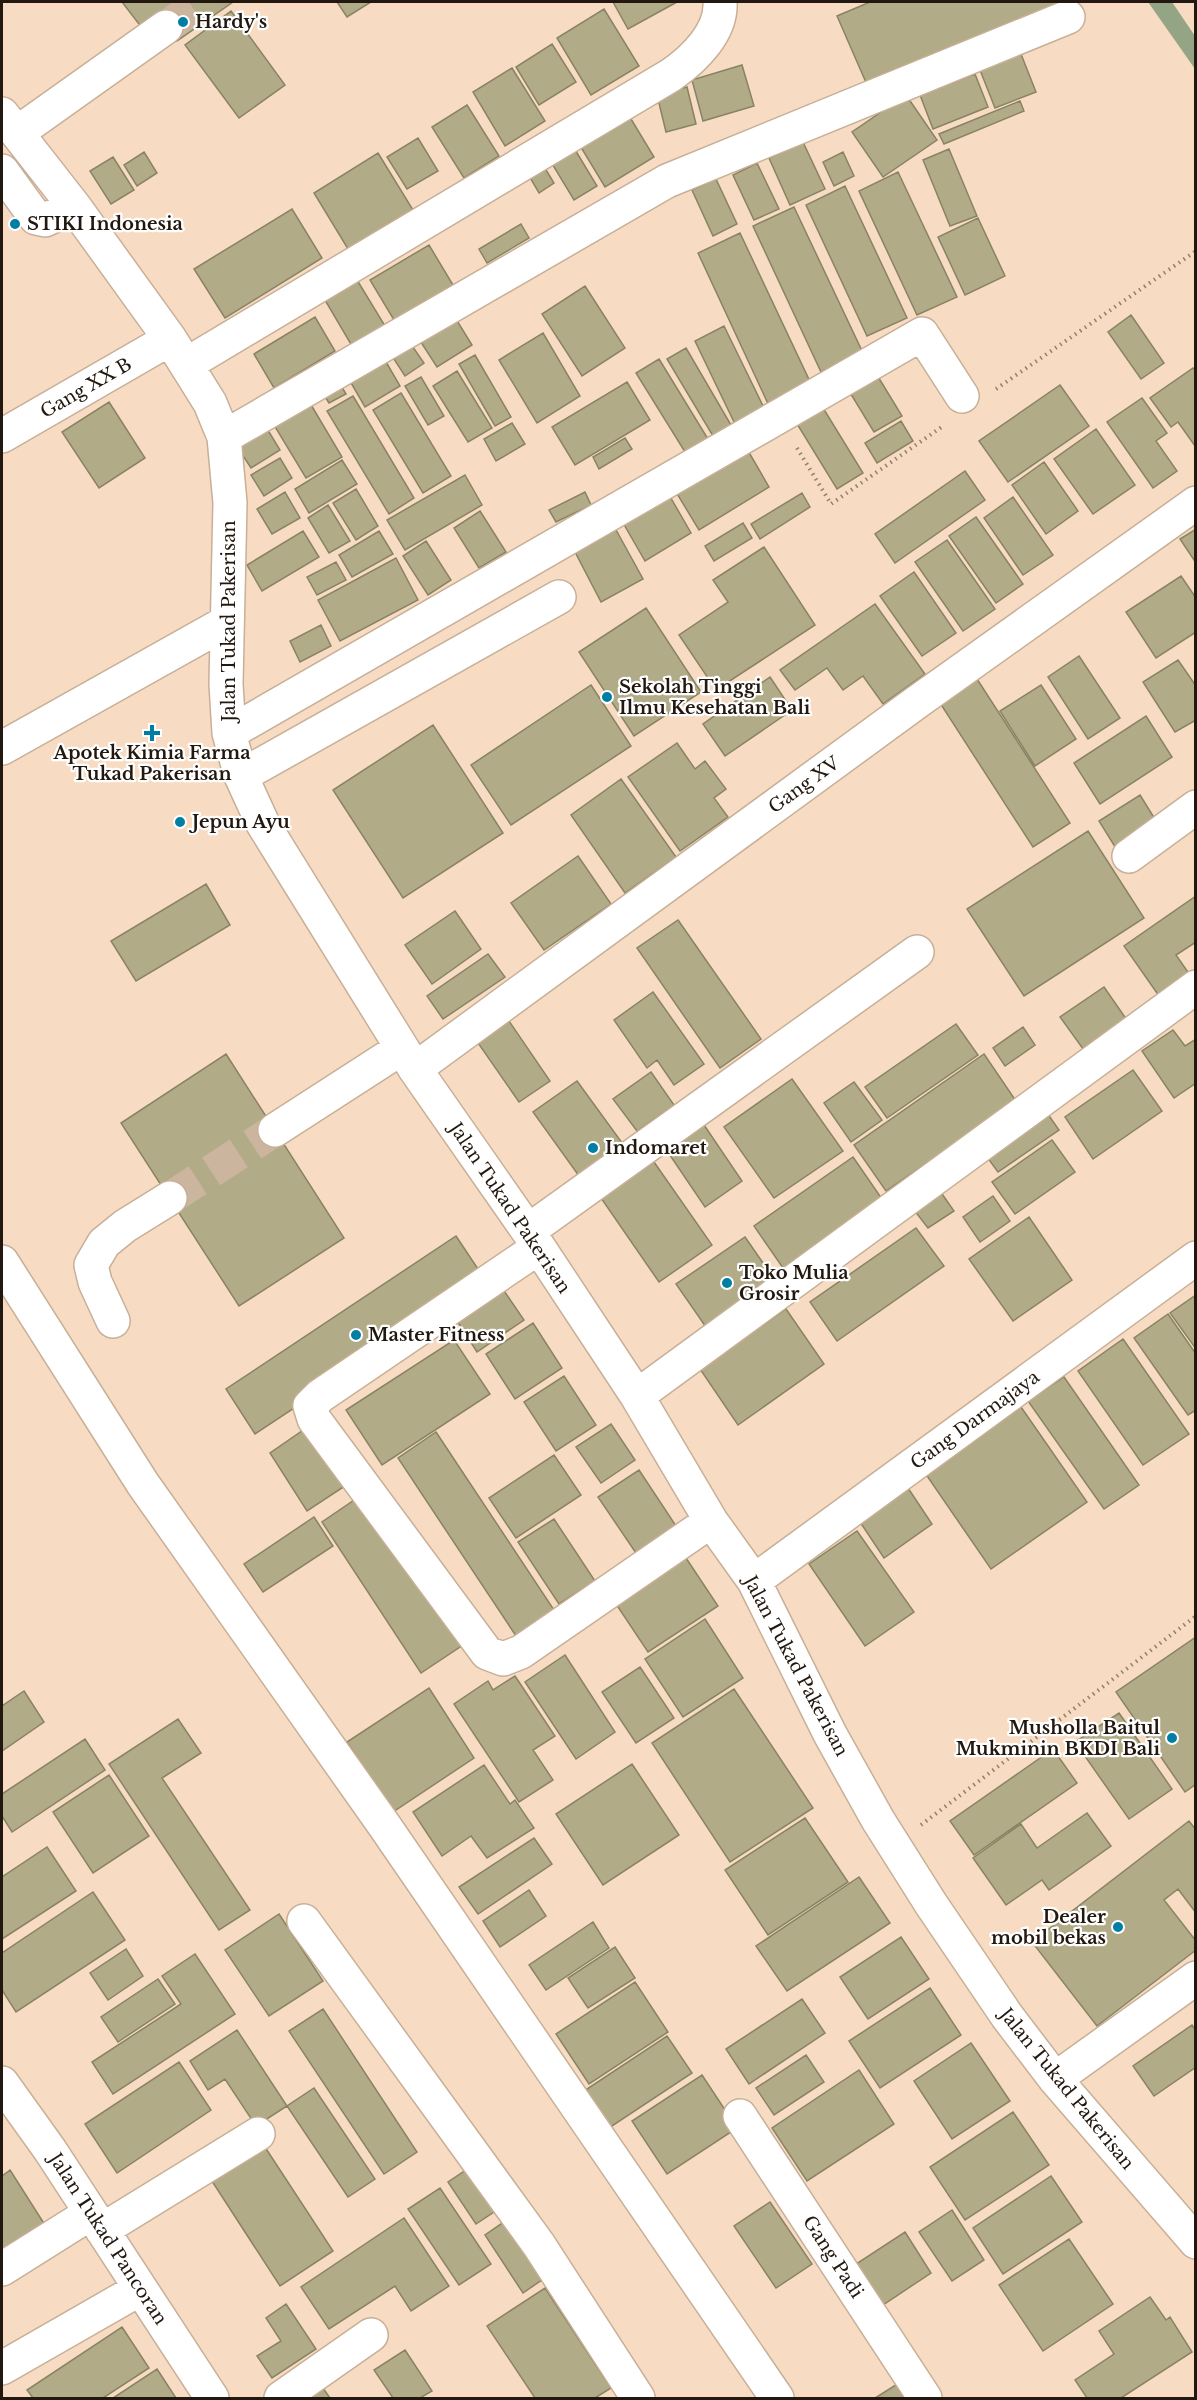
<svg xmlns="http://www.w3.org/2000/svg" width="1197" height="2400" font-family="'Libre Baskerville',serif">
	<style>
		.water { fill: #94a585 }
		.building { fill: #b2ab87; stroke: #898364; stroke-width: 1.5 }
		.lines { fill: none; stroke-linecap: round; stroke-linejoin: round }
		.minor-tunnel { stroke: #ccb59f; stroke-width: 33; stroke-dasharray: 33 16; stroke-linecap: butt }
		.minor-casing { stroke: #c8af97; stroke-width: 36 }
		.path { stroke: #93806e; stroke-width: 4; stroke-dasharray: 1.5 4.5; stroke-linecap: butt }
		.minor { stroke: #fff; stroke-width: 33 }
		.poi-dot { fill: #017ea4; stroke: #fff; stroke-width: 2 }
		.labels { text-anchor: middle; dominant-baseline: central; stroke-width: 4.5; stroke-linejoin: round; paint-order: stroke }
		.poi-label { font-size: 18px; font-weight: bold; fill: #22180f; stroke: #fff; text-anchor: start }
		.street-label { font-size: 18px; fill: #22180f; stroke: #fff }
	</style>
	<rect width="100%" height="100%" fill="#f7dcc3"/>
	<!-- water -->
	<path class="water" d="M1148,2h24l23,34v33z"/>
	<!-- building -->
	<path class="building" d="M122,2h111l-56,39 -19,-25 -16,12z
		M337,2h34l-24,15z
		M613,2h64l-49,27z
		M870,2h193l-195,85 -31,-71z
		M604,9l35,57 -48,29 -34,-57z
		M231,11l54,74 -46,33 -54,-73z
		M552,44l24,38 -37,23 -23,-38z
		M1021,54l15,38 -41,16 -15,-38z
		M742,65l12,41 -51,15 -11,-41z
		M512,68l33,53 -40,25 -32,-54z
		M975,74l13,33 -55,22 -13,-34z
		M687,87l9,37 -30,8 -9,-37z
		M906,95l31,45 -54,37 -31,-45z
		M1020,101l4,10 -80,33 -5,-10z
		M467,105l32,51 -35,22 -32,-51z
		M628,114l26,43 -49,30 -26,-43z
		M418,138l20,33 -31,18 -20,-32z
		M803,142l22,47 -35,16 -21,-47z
		M574,148l23,38 -23,14 -23,-38z
		M949,149l28,67 -27,10 -27,-66z
		M144,152l13,21 -20,13 -13,-21z
		M843,152l11,24 -20,10 -11,-24z
		M378,153l35,57 -65,39 -34,-56z
		M113,157l21,33 -23,14 -21,-33z
		M540,160l14,23 -15,10 -14,-24z
		M757,163l22,46 -25,11 -21,-45z
		M898,172l59,125 -40,18 -58,-124z
		M716,179l21,45 -24,12 -21,-46z
		M845,186l62,132 -40,18 -61,-131z
		M794,207l69,146 -42,19 -68,-146z
		M292,209l30,49 -97,60 -31,-49z
		M978,218l27,58 -40,19 -27,-58z
		M521,224l8,14 -42,25 -8,-14z
		M740,233l73,155 -43,20 -72,-155z
		M429,245l24,40 -59,35 -24,-40z
		M354,275l31,51 -33,20 -30,-51z
		M585,286l40,62 -43,28 -40,-62z
		M451,311l21,34 -35,22 -22,-34z
		M1131,315l33,48 -23,16 -33,-47z
		M315,317l20,34 -61,37 -20,-34z
		M724,326l41,84 -30,14 -40,-83z
		M543,333l37,63 -43,27 -38,-63z
		M408,340l16,23 -19,13 -15,-23z
		M686,348l45,77 -18,11 -46,-77z
		M382,355l18,31 -35,21 -18,-31z
		M475,355l36,62 -16,9 -36,-62z
		M659,359l49,80 -23,13 -49,-79z
		M1193,368l3,4 -1,74 -17,-24 -7,5 -21,-29z
		M457,371l35,57 -24,14 -35,-56z
		M877,375l25,41 -28,16 -25,-41z
		M421,377l23,39 -16,9 -23,-39z
		M337,379l9,15 -17,9 -9,-14z
		M627,382l23,38 -75,45 -23,-38z
		M1060,385l29,41 -81,56 -29,-41z
		M401,393l50,83 -28,17 -50,-83z
		M353,396l61,102 -25,16 -62,-103z
		M307,398l35,59 -36,21 -35,-58z
		M1142,398l25,35 -11,8 21,30 -24,17 -46,-66z
		M109,402l36,56 -46,30 -37,-56z
		M820,403l43,70 -26,16 -43,-70z
		M901,421l12,20 -36,22 -12,-20z
		M512,423l13,21 -29,17 -12,-22z
		M266,427l14,23 -29,18 -15,-23z
		M1096,429l39,56 -42,29 -39,-55z
		M625,438l7,11 -33,20 -6,-12z
		M747,449l22,38 -70,43 -23,-38z
		M280,458l12,20 -28,18 -13,-21z
		M342,460l15,24 -48,29 -14,-24z
		M1044,462l34,49 -32,23 -34,-49z
		M965,471l20,29 -90,63 -20,-29z
		M465,475l17,30 -77,45 -18,-30z
		M356,489l22,37 -22,14 -23,-37z
		M285,492l15,26 -28,16 -15,-25z
		M585,492l6,13 -35,17 -7,-12z
		M668,493l23,40 -46,28 -23,-40z
		M802,493l8,14 -50,32 -9,-15z
		M1013,497l40,58 -30,20 -39,-57z
		M328,505l22,36 -21,12 -21,-35z
		M480,511l26,41 -27,16 -25,-40z
		M976,517l47,67 -27,19 -47,-67z
		M743,523l9,15 -38,23 -9,-15z
		M615,528l28,51 -42,23 -27,-52z
		M1196,529v34l-16,-24z
		M303,531l16,26 -57,34 -15,-26z
		M379,531l14,23 -41,23 -13,-22z
		M947,540l48,69 -32,22 -48,-69z
		M426,541l25,39 -23,15 -25,-39z
		M764,547l51,78 -99,65 -37,-55 49,-33 -15,-22z
		M396,558l22,42 -78,41 -22,-41z
		M336,562l10,18 -29,15 -10,-18z
		M914,572l42,61 -34,23 -42,-60z
		M1181,576l15,22v34l-40,26 -30,-46z
		M875,604l50,70 -42,30 -20,-28 -20,14 -16,-22 -32,22 -15,-20z
		M646,608l55,84 -67,44 -55,-84z
		M321,625l10,21 -31,16 -10,-21z
		M1079,656l41,62 -32,21 -40,-62z
		M1178,660l18,26v34l-21,12 -32,-50z
		M770,677l22,33 -67,46 -22,-32z
		M977,679l93,144 -37,24 -93,-144z
		M591,685l40,61 -120,79 -40,-60z
		M1041,685l35,54 -41,27 -35,-55z
		M1146,716l26,41 -72,47 -26,-41z
		M433,725l70,108 -100,65 -70,-108z
		M677,743l18,26 10,-8 21,28 -12,9 14,19 -48,34 -52,-74z
		M621,779l55,78 -51,36 -54,-78z
		M1140,795l18,29 -41,26 -18,-29z
		M1088,831l56,87 -120,78 -57,-87z
		M578,856l33,48 -67,46 -33,-47z
		M206,884l24,41 -94,56 -25,-40z
		M1196,896v46l-20,13 14,20 -31,21 -35,-50z
		M455,911l26,38 -49,35 -27,-39z
		M678,920l83,119 -41,29 -83,-120z
		M488,954l17,23 -62,42 -16,-23z
		M1104,987l25,36 -43,30 -26,-36z
		M653,992l51,72 -30,21 -17,-25 -10,8 -33,-48z
		M507,1018l43,63 -31,21 -43,-62z
		M956,1024l22,31 -91,63 -22,-31z
		M1023,1027l12,18 -30,21 -12,-18z
		M1173,1030l12,16 11,-7v44l-22,15 -32,-47z
		M226,1054l118,184 -105,68 -118,-183z
		M984,1054l32,47 -130,90 -32,-46z
		M1133,1070l29,41 -69,48 -28,-42z
		M651,1072l23,33 -37,26 -24,-32z
		M792,1079l51,72 -69,47 -50,-71z
		M577,1081l51,70 -44,32 -51,-71z
		M854,1082l28,38 -31,22 -27,-39z
		M1045,1110l14,20 -61,42 -14,-19z
		M702,1122l40,59 -37,26 -40,-59z
		M1052,1140l23,32 -60,42 -23,-32z
		M853,1157l29,42 -99,69 -29,-42z
		M654,1162l58,83 -53,37 -58,-84z
		M940,1191l14,20 -26,17 -14,-18z
		M993,1196l17,25 -30,21 -17,-25z
		M1029,1217l43,63 -59,41 -44,-62z
		M916,1228l28,38 -107,75 -27,-39z
		M456,1236l30,45 -231,153 -29,-45z
		M745,1237l32,46 -69,47 -32,-46z
		M496,1279l28,41 -47,32 -27,-42z
		M1196,1295v54l-26,-36z
		M786,1309l38,55 -86,61 -38,-56z
		M1168,1314l28,40v56l-8,5 -54,-77z
		M533,1323l29,45 -47,31 -29,-45z
		M1123,1339l66,95 -46,31 -65,-94z
		M454,1340l36,54 -108,71 -36,-55z
		M564,1376l32,49 -40,26 -32,-49z
		M1064,1377l75,108 -35,24 -76,-108z
		M1021,1407l66,95 -96,67 -66,-96z
		M312,1424l39,58 -44,29 -37,-58z
		M611,1424l24,36 -34,23 -25,-36z
		M436,1432l118,178 -38,26 -118,-178z
		M554,1455l27,40 -65,43 -27,-40z
		M639,1470l41,62 -40,27 -42,-62z
		M908,1488l24,36 -48,34 -24,-36z
		M363,1494l100,151 -42,28 -99,-151z
		M314,1517l19,29 -70,46 -19,-28z
		M554,1519l41,62 -36,23 -41,-62z
		M857,1531l57,81 -49,34 -56,-82z
		M684,1555l34,51 -70,46 -34,-51z
		M705,1619l38,59 -60,39 -38,-58z
		M1196,1637v147l-11,8 -69,-100z
		M565,1655l50,77 -39,27 -51,-77z
		M640,1667l34,51 -38,25 -34,-51z
		M515,1676l40,60 -22,14 20,30 -34,22 -65,-98 34,-23 5,9z
		M429,1688l45,70 -81,54 -46,-70z
		M734,1689l79,119 -83,54 -78,-119z
		M24,1691l20,31 -42,29v-45z
		M1119,1713l53,76 -43,30 -54,-77z
		M178,1719l23,34 -39,25 88,132 -31,20 -110,-166z
		M85,1739l20,31 -93,62 -10,-16v-22z
		M1053,1749l24,34 -103,72 -24,-34z
		M632,1764l47,71 -76,50 -47,-71z
		M484,1765l26,39 5,-4 19,28 -47,30 -16,-22 -29,20 -29,-44z
		M109,1775l40,61 -56,37 -40,-61z
		M1087,1813l24,33 -62,44 -7,-10 -36,25 -33,-47 48,-34 16,24z
		M805,1818l43,64 -80,53 -43,-65z
		M1189,1821l7,9v83l-18,-24 -14,11 32,41v9l-99,76 -65,-84z
		M534,1838l18,26 -74,50 -19,-27z
		M47,1847l29,44 -74,48v-62z
		M859,1877l31,46 -103,68 -31,-45z
		M529,1890l17,26 -46,31 -17,-26z
		M93,1892l32,48 -109,72 -14,-22v-37z
		M279,1914l44,67 -54,35 -44,-66z
		M593,1922l16,26 -63,42 -17,-25z
		M901,1937l28,42 -61,40 -28,-42z
		M615,1947l20,31 -47,30 -20,-30z
		M126,1949l17,27 -35,24 -18,-27z
		M195,1954l40,60 -122,80 -21,-32 89,-58 -19,-28z
		M158,1979l17,25 -57,38 -17,-25z
		M635,1982l33,50 -79,52 -33,-50z
		M930,1988l31,47 -81,53 -31,-47z
		M802,1999l23,34 -76,51 -23,-35z
		M323,2009l94,143 -33,22 -95,-143z
		M1192,2025l4,6v36l-42,29 -21,-30z
		M237,2030l50,76 -31,20 -31,-47 -17,11 -18,-29z
		M667,2036l25,37 -86,57 -25,-37z
		M971,2043l39,58 -58,38 -38,-58z
		M806,2055l18,27 -50,33 -18,-27z
		M179,2062l32,48 -94,63 -32,-49z
		M859,2070l35,54 -87,57 -35,-53z
		M702,2075l35,53 -70,46 -35,-53z
		M314,2088l61,91 -27,18 -61,-91z
		M1013,2112l36,53 -84,55 -35,-53z
		M261,2141l72,110 -53,35 -72,-111z
		M475,2164l28,42 -27,18 -28,-42z
		M10,2170l35,55 -43,27v-76z
		M1051,2176l31,46 -79,52 -30,-46z
		M440,2188l51,76 -32,21 -51,-76z
		M770,2202l42,62 -36,24 -42,-62z
		M952,2210l32,50 -32,21 -33,-49z
		M514,2215l38,58 -29,20 -38,-58z
		M404,2218l45,68 -38,25 -16,-25 -66,43 -28,-42z
		M905,2232l26,41 -57,38 -27,-41z
		M1069,2239l44,65 -70,47 -44,-66z
		M545,2288l66,100 -16,10h-60l-48,-72z
		M1150,2297l16,23 4,-3 22,35 -71,46h-34l-12,-18 39,-26 -15,-23z
		M286,2304l30,45 -44,29 -15,-22 24,-15 -15,-23z
		M122,2327l27,41 -46,30h-70l-6,-8z
		M405,2350l27,41 -12,7h-27l-19,-28z
		M157,2369l19,29h-63z
		M316,2378l14,20h-46z
		M902,2381l11,17h-38z"/>
	<g class="lines">
		<!-- minor-tunnel -->
		<path class="minor-tunnel" d="M166,27l36,-25
			M170,1198l105,-68"/>
		<!-- minor casing -->
		<g class="minor-casing">
			<path id="minor" d="M2,114l72,92 96,133 40,64 14,34 6,66 -4,181 3,49 12,43 22,48 152,245 113,162 109,165 74,125 43,60 76,153 48,86 53,84 76,112 48,63 141,163
				M17,133l149,-106
				M2,171l34,47 9,2 29,-14
				M187,364l484,-289c23,-16 51,-43 49,-73
				M2,436l168,-97
				M224,437l443,-256 401,-164
				M229,733l693,-399 40,62
				M2,748l225,-126
				M241,776l318,-179
				M1129,856l67,-49
				M415,1069l502,-367 279,-199
				M275,1130l127,-82
				M528,1231l389,-279
				M538,1248l-218,148 -10,10 4,13 173,234 16,6 18,-7 190,-131
				M2,1262l141,222 241,341 393,573
				M113,1321l-18,-39 -4,-17 13,-22 21,-17 45,-28
				M637,1396l559,-409
				M754,1581l442,-323
				M304,1921l235,324 99,153
				M1055,2079l141,-101
				M2,2083l48,67 162,248
				M740,2116l185,282
				M102,2230l156,-96
				M2,2269l89,-56
				M2,2368l138,-79
				M281,2398l90,-63"/>
		</g>
		<!-- path -->
		<path class="path" d="M996,389l200,-138
			M797,448l34,56 112,-78
			M921,1825l275,-209"/>
		<!-- minor -->
		<use href="#minor" class="minor"/>
	</g>
	<!-- markers -->
	<g class="poi-dot">
		<circle cx="183" cy="22" r="6"/>
		<circle cx="15" cy="224" r="6"/>
		<circle cx="607" cy="697" r="6"/>
		<path d="M149 724h6v6h6v6h-6v6h-6v-6h-6v-6h6z"/>
		<circle cx="180" cy="822" r="6"/>
		<circle cx="593" cy="1148" r="6"/>
		<circle cx="727" cy="1283" r="6"/>
		<circle cx="356" cy="1335" r="6"/>
		<circle cx="1172" cy="1738" r="6"/>
		<circle cx="1118" cy="1927" r="6"/>
	</g>
	<g class="labels">
		<!-- poi labels -->
		<g class="poi-label">
			<text x="195" y="22">Hardy's</text>
			<text x="27" y="224">STIKI Indonesia</text>
			<text x="619" y="687">Sekolah Tinggi<tspan x="619" dy="21">Ilmu Kesehatan Bali</tspan></text>
			<text x="152" y="753" text-anchor="middle">Apotek Kimia Farma<tspan x="152" dy="21">Tukad Pakerisan</tspan></text>
			<text x="192" y="822">Jepun Ayu</text>
			<text x="605" y="1148">Indomaret</text>
			<text x="739" y="1273">Toko Mulia<tspan x="739" dy="21">Grosir</tspan></text>
			<text x="368" y="1335">Master Fitness</text>
			<text x="1160" y="1728" text-anchor="end">Musholla Baitul<tspan x="1160" dy="21">Mukminin BKDI Bali</tspan></text>
			<text x="1106" y="1917" text-anchor="end">Dealer<tspan x="1106" dy="21">mobil bekas</tspan></text>
		</g>
		<!-- street labels -->
		<g class="street-label">
			<text transform="translate(86 388) rotate(-30)">Gang XX B</text>
			<text transform="translate(229 621) rotate(-90)">Jalan Tukad Pakerisan</text>
			<text transform="translate(804 785) rotate(-36)">Gang XV</text>
			<text transform="translate(510 1208) rotate(56)">Jalan Tukad Pakerisan</text>
			<text transform="translate(975 1420) rotate(-36)">Gang Darmajaya</text>
			<text transform="translate(796 1666) rotate(62)">Jalan Tukad Pakerisan</text>
			<text transform="translate(1067 2089) rotate(51)">Jalan Tukad Pakerisan</text>
			<text transform="translate(108 2239) rotate(57)">Jalan Tukad Pancoran</text>
			<text transform="translate(833 2257) rotate(57)">Gang Padi</text>
		</g>
	</g>
	<!-- border -->
	<rect width="1197" height="2400" fill="none" stroke="#22180f" stroke-width="6"/>
</svg>
